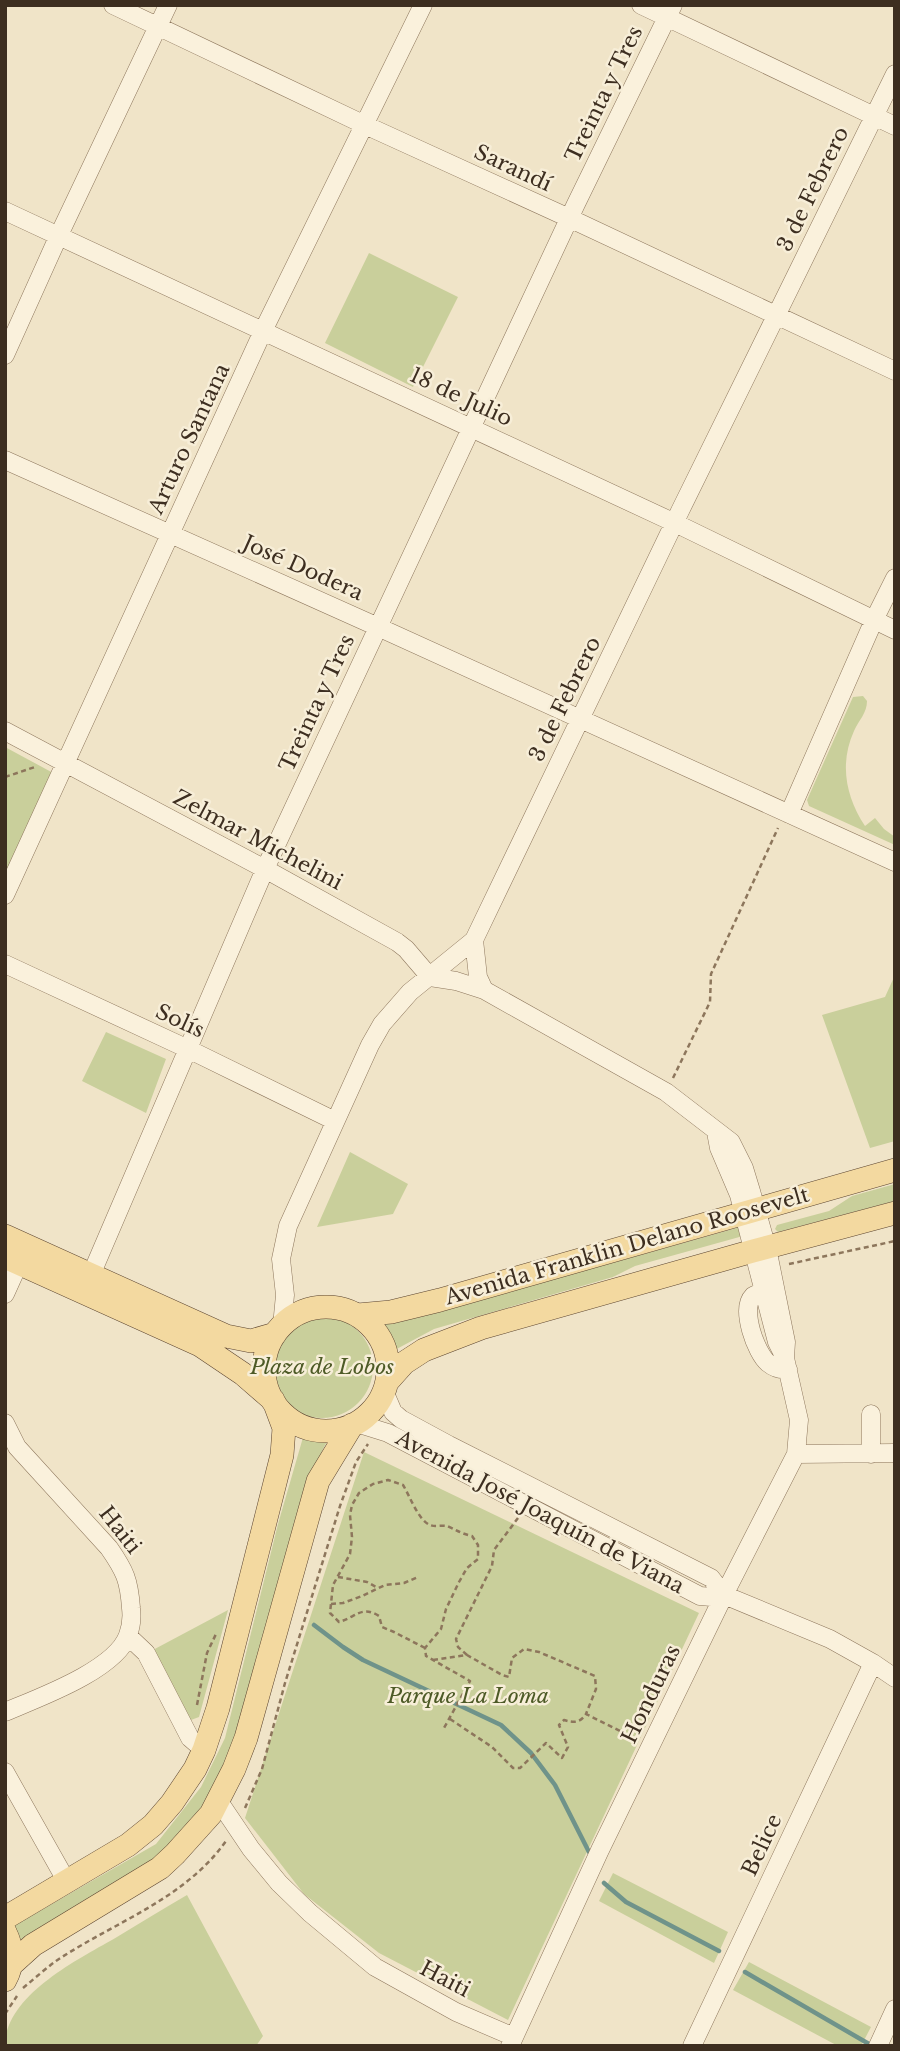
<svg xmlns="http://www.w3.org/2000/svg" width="900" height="2051" font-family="'Libre Baskerville',serif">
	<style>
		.green { fill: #c9cf9b }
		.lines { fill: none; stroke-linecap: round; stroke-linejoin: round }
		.stream { stroke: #6f938a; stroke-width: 4.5 }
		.minor-casing { stroke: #8d765c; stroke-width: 19 }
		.major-casing { stroke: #5b4430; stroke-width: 24 }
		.path { stroke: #8d765c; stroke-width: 2.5; stroke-dasharray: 5 3.5; stroke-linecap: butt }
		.minor { stroke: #faf1dc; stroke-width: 18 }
		.major { stroke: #f3d9a0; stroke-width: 23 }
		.labels { text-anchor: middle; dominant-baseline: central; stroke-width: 5; stroke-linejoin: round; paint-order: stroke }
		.street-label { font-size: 21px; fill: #3d2e20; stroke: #f7eed8 }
		.park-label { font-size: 21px; font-style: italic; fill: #4d5a26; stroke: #f7eed8 }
	</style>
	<rect width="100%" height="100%" fill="#f0e4c8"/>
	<!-- green -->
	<path class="green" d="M369,253l89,44 -45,90 -88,-44z
		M863,696l4,5c0,12 -8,19 -13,30 -15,33 -8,66 11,95l10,-8 9,11 11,8v8l-86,-39 -2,-6 46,-103z
		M5,747l50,27 -50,104z
		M895,975v166l-25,7 -48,-133 63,-18z
		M106,1032l60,27 -20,54 -64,-32z
		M350,1152l58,32 -15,30 -76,13z
		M895,1184v17l-117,31 -3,-3 2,-4 52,-14 23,-15z
		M740,1227l3,9 -108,30 -22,11 -179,52 -43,23 -12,-26 115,-30z
		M271 1367a51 51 0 1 1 102 0a51 51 0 1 1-102 0Z
		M304,1434l13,4 15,-1 -7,8 -17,36 -72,264 -23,48 -46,58 -44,30 -105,60 -6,-14 144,-83 45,-57 24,-49 53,-214z
		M364,1452l335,161 -191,407 -129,-67 -75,-59 -59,-76z
		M228,1610l-29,107 -8,3 -40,-69z
		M613,1873l115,59 -14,31 -115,-62z
		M187,1895l76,141 -7,10h-251c0,-51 74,-87 112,-109 23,-14 46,-28 70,-42z
		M749,1962l122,65 -10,19h-23l-105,-56z"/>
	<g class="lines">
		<!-- stream -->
		<path class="stream" d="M314,1625l29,22 20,13 138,65 30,28 24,32 34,67
			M604,1883l22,19 93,49
			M745,1972l124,72"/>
		<!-- minor casing -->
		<g class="minor-casing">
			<path id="minor" d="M113,5l252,120 204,93 326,153
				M641,5l254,121
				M5,211l670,312 220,107
				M5,355l54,-120 109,-230
				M5,460l373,167 517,235
				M5,731l260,138 132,73 9,7 24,28 26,4 28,9 182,102 65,50 13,26 7,23 16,57 19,94 -1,16
				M789,814l85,-194 21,-42
				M5,895l258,-564 160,-326
				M474,940l4,37 6,13
				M5,964l183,85 147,72
				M91,1275l174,-406 310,-663 98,-201
				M763,1291c-3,2 -7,3 -10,5 -13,13 3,57 15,67 6,5 13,7 20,6
				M5,1294l19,-42
				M282,1326l3,-31 -4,-36 7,-33 82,-181 12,-21 28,-32 64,-52 206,-429 215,-437
				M384,1391l9,21 8,7 48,26 262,133 13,17 106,44 43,24 22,15
				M5,1423l12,24 92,101c16,23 20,32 22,60 1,8 0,19 -3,27 -12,35 -90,63 -123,77
				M356,1423l32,10 312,163 12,1 12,-2
				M796,1454l99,-1
				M871,1454v-40
				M128,1636l18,17 44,85 14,12
				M5,1772l62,110
				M218,1800l33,49 28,34 31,30 65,54 81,45 58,25
				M510,2046l90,-196 124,-255 72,-141 3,-34 -14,-62 -8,-16 -38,-147 -20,-47 -3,-16
				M692,2046l181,-383
				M878,2046l17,-37"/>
		</g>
		<!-- major casing -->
		<g class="major-casing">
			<path id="major" d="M5,1236l221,100 25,5 24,-7
				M5,1257l195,88 43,29 30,26
				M264 1369a62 62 0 1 1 124 0a62 62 0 1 1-124 0Z
				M358,1315l33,-3 49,-12 455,-130
				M387,1382l17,-19 20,-13 57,-22 272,-77 142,-38
				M5,1918l123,-73 25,-20 19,-22 23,-34 9,-19 14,-42 64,-253 2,-27 -9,-24
				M5,1932c8,16 9,32 0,48
				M12,1964l21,-19 127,-77 15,-14 36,-40 23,-45 12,-31 72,-257 34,-56"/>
		</g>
		<!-- path -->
		<path class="path" d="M5,777l30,-10
			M673,1078l37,-76 1,-28 67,-146
			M789,1264l106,-23
			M338,1577l29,5 11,6
			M331,1604l12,-1 19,-7 23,-11 19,-2 14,-6
			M425,1648l-31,-16 -12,-5 -3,-11c-17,-11 -23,1 -40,6l-9,-9 3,-28 17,-31 2,-17 -2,-22 2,-10 7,-12 14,-9 15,-4 15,5c7,11 15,35 27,40 5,2 12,0 17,1 9,4 15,8 25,10l6,9v14l-11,9 -8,14 -13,27 -5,20 -16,19 1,8 44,25 -26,47
			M467,1655l-9,-8 -2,-8 36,-73 2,-16 24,-32
			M433,1660l34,-5 35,20 7,2 3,-19 12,-9 15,3 56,24 1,13 -10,25
			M197,1705l10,-52 9,-19
			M450,1719l42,28 21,21h7l26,-25 16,15 6,-11 -9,-22 5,-5c10,3 16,3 22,-6l48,24
			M245,1808l17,-39 23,-86 55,-177 16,-44 12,-18
			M23,1988c11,-9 22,-19 33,-27 58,-39 128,-61 170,-120
			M5,2014l12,-18"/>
		<!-- minor -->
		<use href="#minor" class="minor"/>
		<!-- major -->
		<use href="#major" class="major"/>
	</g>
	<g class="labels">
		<!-- street labels -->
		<g class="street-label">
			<text transform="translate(604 94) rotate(-64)">Treinta y Tres</text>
			<text transform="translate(513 168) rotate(25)">Sarandí</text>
			<text transform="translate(813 189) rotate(-64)">3 de Febrero</text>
			<text transform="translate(461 397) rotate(25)">18 de Julio</text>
			<text transform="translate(189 439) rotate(-65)">Arturo Santana</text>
			<text transform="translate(303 568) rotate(24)">José Dodera</text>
			<text transform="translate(565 699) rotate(-64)">3 de Febrero</text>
			<text transform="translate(317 703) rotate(-65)">Treinta y Tres</text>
			<text transform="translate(258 840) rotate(28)">Zelmar Michelini</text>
			<text transform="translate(180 1021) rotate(25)">Solís</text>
			<text transform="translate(627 1246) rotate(-16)">Avenida Franklin Delano Roosevelt</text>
			<text transform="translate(540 1512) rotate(28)">Avenida José Joaquín de Viana</text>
			<text transform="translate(120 1530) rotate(52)">Haiti</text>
			<text transform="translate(651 1694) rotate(-64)">Honduras</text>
			<text transform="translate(762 1845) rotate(-65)">Belice</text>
			<text transform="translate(445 1979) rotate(28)">Haiti</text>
		</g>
		<!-- park labels -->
		<g class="park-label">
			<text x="322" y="1367">Plaza de Lobos</text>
			<text x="468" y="1696">Parque La Loma</text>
		</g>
	</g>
	<!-- border -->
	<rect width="900" height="2051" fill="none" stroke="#3d2e20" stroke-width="14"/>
</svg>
